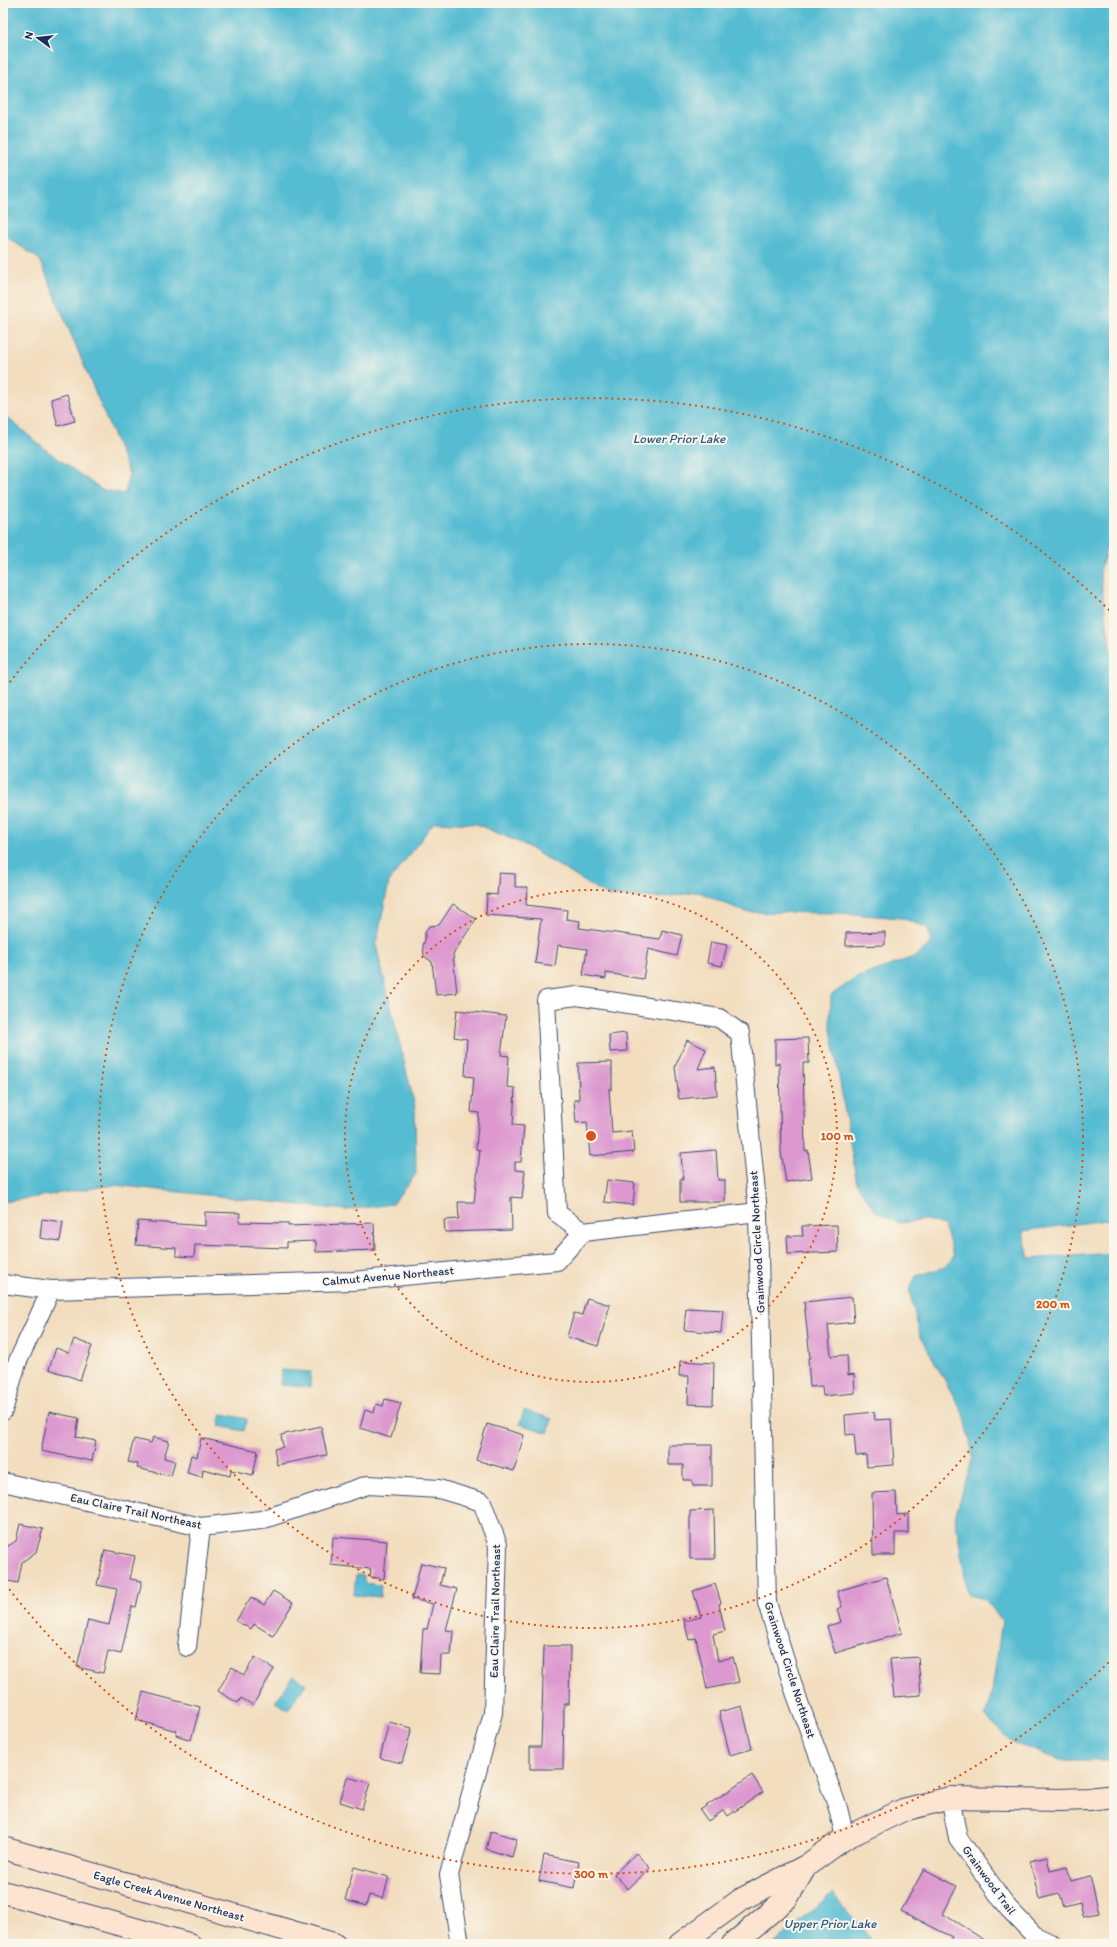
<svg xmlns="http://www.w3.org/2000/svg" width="1117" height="1947" font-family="Itim,sans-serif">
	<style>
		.water { fill: #54bcd2; stroke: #387698 }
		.building { fill: #dc98cf }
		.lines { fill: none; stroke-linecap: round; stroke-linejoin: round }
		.minor-casing { stroke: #3b496c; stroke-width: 20 }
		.secondary-casing { stroke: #3b496c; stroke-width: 24 }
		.minor { stroke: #fff; stroke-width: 18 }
		.secondary { stroke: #fde4d1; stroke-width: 22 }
		.ring { fill: none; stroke: #d45514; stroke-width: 2; stroke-dasharray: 2 4 }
		.labels { text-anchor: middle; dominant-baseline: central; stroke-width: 4; stroke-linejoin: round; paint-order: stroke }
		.street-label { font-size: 12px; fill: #1b2f5e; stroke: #fbf7ec }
		.water-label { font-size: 13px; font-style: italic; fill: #2c5981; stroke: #fbf7ec }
		.centre { fill: #d45514; stroke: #fbf7ec; stroke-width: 2 }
		.ring-label { font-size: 12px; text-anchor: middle; font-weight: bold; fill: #d45514; stroke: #fbf7ec; stroke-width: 4; stroke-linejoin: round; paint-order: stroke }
	</style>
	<rect width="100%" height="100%" fill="#fbf7ec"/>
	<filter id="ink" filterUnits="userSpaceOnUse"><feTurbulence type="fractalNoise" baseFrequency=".025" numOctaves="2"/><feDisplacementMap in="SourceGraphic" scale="8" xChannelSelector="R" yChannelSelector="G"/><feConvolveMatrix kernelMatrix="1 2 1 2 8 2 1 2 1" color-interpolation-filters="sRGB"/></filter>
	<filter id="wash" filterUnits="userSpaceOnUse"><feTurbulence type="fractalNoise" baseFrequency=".012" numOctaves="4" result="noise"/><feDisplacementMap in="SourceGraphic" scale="16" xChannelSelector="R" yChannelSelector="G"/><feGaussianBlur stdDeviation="0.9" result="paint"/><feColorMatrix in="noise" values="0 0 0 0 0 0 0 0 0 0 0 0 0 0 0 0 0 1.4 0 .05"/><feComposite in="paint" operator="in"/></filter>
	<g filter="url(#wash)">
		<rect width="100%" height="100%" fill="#f2ddbe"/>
		<!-- water -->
		<path class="water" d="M3,3h1065l1,3 2,-3h43v517l-14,52 14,106v541l-91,12 6,28 85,-6v506l-6,1h-48l-48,-18 -27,-25 7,-26 10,-70 -17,-22 -17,-4 -13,-78 18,-60 -8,-40 -45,-82 -11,-45 7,-14 29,-9 9,-11 -10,-31 -18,-5 -27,3 -24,-12 -18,-27 -27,-161 1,-28 25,-17 60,-22 15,-13 -3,-15 -26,-10 -64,-5 -93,-1 -46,-20 -42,6 -49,-2 -85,-52 -47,-20 -42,-2 -45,60 -13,63 39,162 1,67 -24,30 -45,6 -233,-25 -111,17v-788l43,36 56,40 23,4 4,-21 -89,-213 -37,-26z
			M281,1370l30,2 -1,15 -30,-2z
			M524,1410l28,9 -4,14 -28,-9z
			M222,1414l25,5 -3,12 -25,-5z
			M356,1575h8v8l17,2 -1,12 -26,-2z
			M294,1676l12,8 -18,26 -13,-8z
			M832,1893l43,51h-101z"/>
		<g id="blocks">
			<!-- building -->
			<path class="building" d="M67,394l8,27 -17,5 -7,-27z
				M499,873l16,1v13h12l-1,18 41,5 -1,9 14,2 -1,7 81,11 2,-9 20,5 -5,21 -29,-7 -5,30 -37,-6v6l-23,-4 4,-26 -29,-4 -3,21 -20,-3 6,-44 -55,-4 1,-21 10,1z
				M453,904l23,15 -23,35 4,39 -21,2 -4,-33 -8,-6 -1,-11 2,-5v-7l4,-7 10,-1z
				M885,932v13l-39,1v-13z
				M711,942l16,3 -5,21 -15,-3z
				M457,1010l49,6 -5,39 8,1 -2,31 8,1 -2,37 11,1 -3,36h-6v8l10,1 -3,27 -11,-1 1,33 -67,2 -1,-12 15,-1 -1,-17h16l6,-52 -4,-1 3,-36 -8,-1 3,-35 -9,-1 2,-37 -13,-2z
				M626,1033l1,18 -17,1 -1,-17z
				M808,1038l1,25h-6l2,88 3,-1 4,28 -26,4 -5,-30 -2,-89 -4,1v-25z
				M687,1040l19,9 -8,20 17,-2 2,28 -38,4 -4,-32z
				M612,1062v27h-3l3,44 20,-2 2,21 -44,4 -3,-34 -11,1 -2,-23h5l-1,-37z
				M716,1150l2,30h7v22h-45v-22h3l-2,-27z
				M607,1180l28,3 -2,22 -29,-3z
				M205,1212l35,1 -1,9 49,1v3l86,-3 1,27 -59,2v-11l-29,1v6l-92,-3 -1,12 -18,-1v-8l-40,-3 2,-24 67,5z
				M42,1219l21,3 -3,19 -20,-3z
				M837,1225l1,27 -50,2 -1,-18h16l-1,-10z
				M852,1297l2,25 -26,3 3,31 16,-1 1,20 6,-1 1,19 -32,3 -1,-10 -12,1 -2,-29h2l-6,-56z
				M587,1298l23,7 -12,41 -31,-9 7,-24 8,2z
				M686,1308l37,2 -2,23 -37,-3z
				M74,1339l18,7 -12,34 -31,-11 7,-21 13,5z
				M680,1361l34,2 -1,42 -25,-1 1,-28h-10z
				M385,1399l16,4 -10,35 -31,-10 5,-18 9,3 2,-9 7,2z
				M49,1412l30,6 -3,19 20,4 -4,20 -51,-10z
				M874,1412l1,8 16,-1 3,46 -27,2 -1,-12 -10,1 -2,-22 -8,1 -1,-20z
				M487,1424l37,11 -10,36 -38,-11z
				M321,1426l6,29 -50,10 -3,-16 9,-2 -2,-12z
				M153,1437l16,4 -5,17 11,3 -4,15 -34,-8 1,-4 -10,-2 6,-23 17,4z
				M201,1438l57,13 -5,24 -22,-5 -1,6 -27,-7 -1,8 -15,-4 4,-18 6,2z
				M668,1445h44v41h-19l-1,-6h-9v-15h-15z
				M896,1492l1,23 11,-1v19h-13v22h-22l-1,-62z
				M714,1510l1,49h-25v-48z
				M20,1524l23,5 -7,23 -14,10 -4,21 -15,-3v-31l13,-8z
				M333,1537l54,4 -3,38 -14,-2 1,-8 -40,-4z
				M105,1550l30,6 -5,23 12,2 -6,26 -4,-1 -11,48 -13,-3 -5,22 -26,-6 11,-47 21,5 8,-36 -20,-4z
				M421,1563l23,5 -4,17 17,4 -11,41 7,1 -2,24h-10l-1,19 -20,-1 3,-44h4l6,-25 -21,-5z
				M886,1577l16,56 -67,20 -8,-27 14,-4 -4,-13 5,-2 -5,-16z
				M715,1584l6,19 -2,1 6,27 -12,3 5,27 15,-4 6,25 -32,7 -11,-51 -7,2 -5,-19 17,-4 -8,-26z
				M273,1591l20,12 -20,33 -19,-12 -3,5 -15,-8 15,-24 13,8z
				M544,1646h26l-1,58h-5l-1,65h-33v-22h11z
				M255,1657l19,12 -21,36 -12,-7 -3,5 -20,-12 14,-24 12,8z
				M918,1657l3,38 -27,2 -4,-38z
				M143,1692l57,15 -9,33 -15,-5 1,-4 -41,-11z
				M742,1706l10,43 -22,6 -11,-43z
				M389,1722l23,6 -10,35 -22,-5z
				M752,1775l11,17 -35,24 -4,-6 -16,11 -8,-11z
				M347,1777l23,6 -8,26 -22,-7z
				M491,1831l26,8 -5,18 -26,-8z
				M636,1853l14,15 -22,21 -14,-15z
				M544,1855l35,7 -5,26 -35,-7z
				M1047,1857l3,14 17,-4 4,14 19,-5 9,37 -16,3 -3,-13 -17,4 -4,-13 -20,5 -9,-38z
				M354,1867l35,10 -6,21 -14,-3 -3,11 -21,-6z
				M924,1869l33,17 -14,28 48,30h-43l4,-7 -51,-26z"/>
		</g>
	</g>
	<g filter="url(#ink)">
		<use href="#blocks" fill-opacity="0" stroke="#3b496c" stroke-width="1"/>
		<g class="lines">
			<!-- minor casing -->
			<g class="minor-casing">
				<path id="minor" d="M583,1232l-26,-19 -11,-213 31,-4 142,22 21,15 18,179 9,391 28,89 43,116 7,30
					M3,1284l48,6 302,-9 204,-20 26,-29 175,-20
					M3,1411l14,-48 34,-73
					M3,1482l198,45 60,-7 107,-35 71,4 43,13 16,43 -5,168 -44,162 11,69
					M187,1647l14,-120
					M950,1798l8,40 50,70 27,28 17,8"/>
			</g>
			<!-- secondary casing -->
			<g class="secondary-casing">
				<path id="secondary" d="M3,1848l331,96
					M3,1892l186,52
					M680,1944l62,-45 64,-33 39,-28 58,-28 47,-12 109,2 30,-1 25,-3
					M733,1944l54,-46 19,-32"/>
			</g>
			<!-- minor -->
			<use href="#minor" class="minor"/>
			<!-- secondary -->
			<use href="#secondary" class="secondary"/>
		</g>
	</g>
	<!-- distance rings -->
	<g class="ring">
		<circle cx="591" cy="1136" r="246"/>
		<circle cx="591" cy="1136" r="492"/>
		<path d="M1113 1658A738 738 0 0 1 6 1585M6 687A738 738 0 0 1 1113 614"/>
	</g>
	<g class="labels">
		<!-- street labels -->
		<g class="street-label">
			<text transform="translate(757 1242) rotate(-93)">Grainwood Circle Northeast</text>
			<text transform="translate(388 1276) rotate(-5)">Calmut Avenue Northeast</text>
			<text transform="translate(136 1511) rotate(12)">Eau Claire Trail Northeast</text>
			<text transform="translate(495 1611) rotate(-89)">Eau Claire Trail Northeast</text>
			<text transform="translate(790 1670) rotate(72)">Grainwood Circle Northeast</text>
			<text transform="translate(989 1880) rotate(54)">Grainwood Trail</text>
			<text transform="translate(169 1896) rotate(16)">Eagle Creek Avenue Northeast</text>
		</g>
		<!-- water labels -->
		<g class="water-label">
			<text x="679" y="438">Lower Prior Lake</text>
			<text x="830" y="1923">Upper Prior Lake</text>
		</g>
	</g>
	<circle cx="591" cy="1136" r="6" class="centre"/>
	<g class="ring-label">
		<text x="837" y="1140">100 m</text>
		<text x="1053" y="1308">200 m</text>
		<text x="591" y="1878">300 m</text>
	</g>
	<!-- margin -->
	<rect width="1117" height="1947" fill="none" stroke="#fbf7ec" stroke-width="16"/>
	<!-- north arrow -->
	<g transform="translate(38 38) rotate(285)" stroke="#fbf7ec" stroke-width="3" paint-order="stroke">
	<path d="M0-3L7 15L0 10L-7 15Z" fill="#1b2f5e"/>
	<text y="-6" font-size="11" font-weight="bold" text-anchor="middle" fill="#1b2f5e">N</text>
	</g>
</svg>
